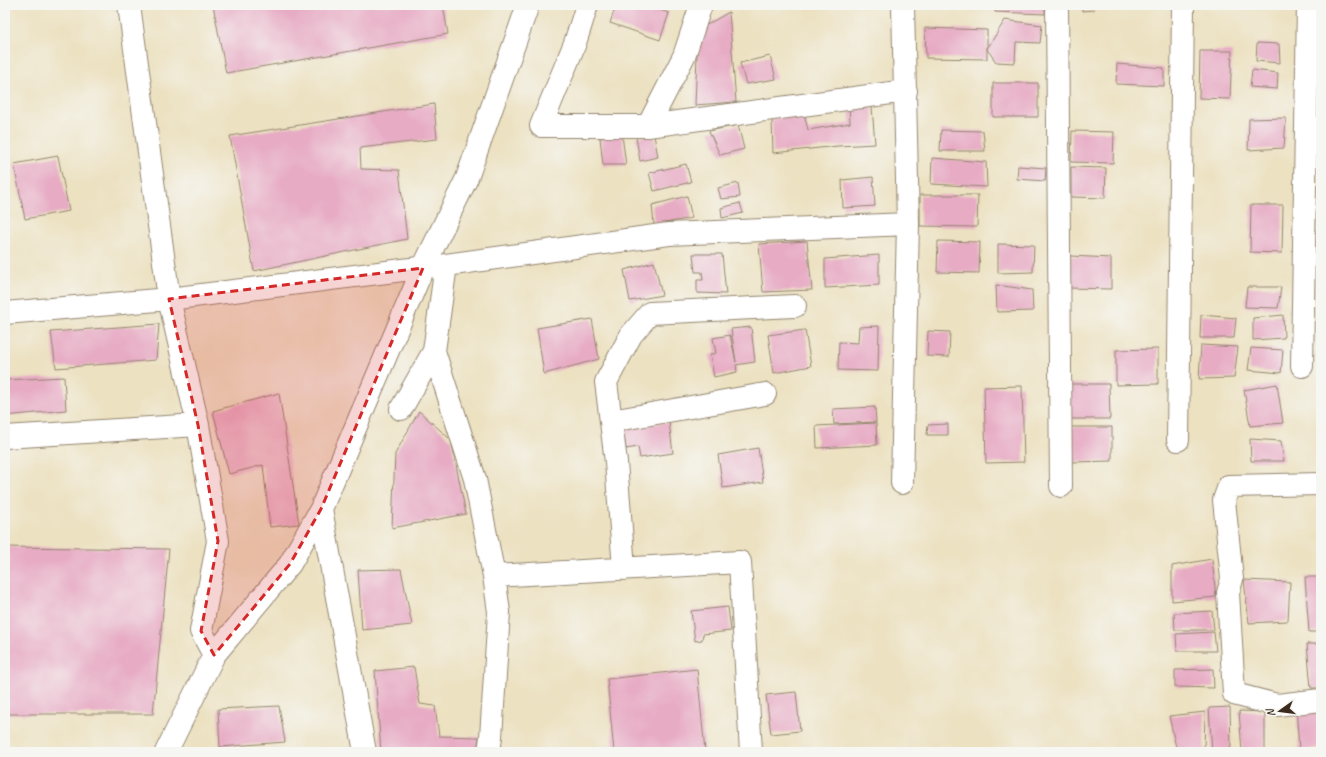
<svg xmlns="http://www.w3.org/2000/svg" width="1326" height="757" font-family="Caveat,sans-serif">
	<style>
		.building { fill: #e7abc4 }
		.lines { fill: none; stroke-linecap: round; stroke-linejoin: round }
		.street-casing { stroke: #948670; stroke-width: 24 }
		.street { stroke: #fff; stroke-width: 22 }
		.marked { fill: #d62828; fill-opacity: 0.2; stroke: #d62828; stroke-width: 3; stroke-dasharray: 8 5; stroke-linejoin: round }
	</style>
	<rect width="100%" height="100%" fill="#f6f6f2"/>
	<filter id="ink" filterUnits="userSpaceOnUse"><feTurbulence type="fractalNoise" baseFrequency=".025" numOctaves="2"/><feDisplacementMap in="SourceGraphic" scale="8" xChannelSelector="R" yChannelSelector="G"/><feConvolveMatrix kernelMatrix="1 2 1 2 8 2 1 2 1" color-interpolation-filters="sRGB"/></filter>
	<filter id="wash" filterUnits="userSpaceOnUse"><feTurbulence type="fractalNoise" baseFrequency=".012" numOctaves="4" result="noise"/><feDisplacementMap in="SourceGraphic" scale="16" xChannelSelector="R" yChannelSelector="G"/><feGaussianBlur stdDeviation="0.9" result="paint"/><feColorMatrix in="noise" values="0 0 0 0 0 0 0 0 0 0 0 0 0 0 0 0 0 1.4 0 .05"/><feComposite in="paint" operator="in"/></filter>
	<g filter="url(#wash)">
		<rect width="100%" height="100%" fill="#ece1c1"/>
		<g id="blocks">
			<!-- building -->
			<path class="building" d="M213,5h230l5,29 -222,39z
				M616,5h29l24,8 -9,27 -50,-17z
				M658,5h14l-2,5z
				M995,5h50v9l-50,-2z
				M1082,5h12v5l-12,1z
				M729,12l7,90 -41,3 3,-75z
				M1005,20l37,5 -2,18 -24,-1 -1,21 -19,-1 -9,-13z
				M925,28l62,2v29l-61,-1z
				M1257,43l22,1 1,19 -24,-2z
				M1200,51h32l-2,48 -31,-1z
				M770,56l6,23 -30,5 -6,-21z
				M1117,64l47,4v18l-48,-2z
				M1252,70l26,3 -1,16 -27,-2z
				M993,83h45v34h-45z
				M871,95l4,49 -37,2 -65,7 -1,-34 32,-6 4,17 42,-7 -1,-20z
				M434,104l3,35 -77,9 1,21 38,1 8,69 -153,32 -24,-135z
				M1286,118l-2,30 -36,2 1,-31z
				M738,125l6,24 -24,6 -11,-24z
				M941,130l42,1 2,20h-45z
				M1072,131l42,1 -1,31 -42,-1z
				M622,135l4,30h-23l-3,-27z
				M654,135l4,22 -18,4 -4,-24z
				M58,156l11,55 -44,8 -11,-55z
				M932,158l54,4 1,25 -56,-3z
				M686,164l5,18 -37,9 -5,-18z
				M1018,166l28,2 -1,13 -28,-2z
				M1071,167l35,1 -1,30 -34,-1z
				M873,177l2,29 -32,2 -1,-28z
				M738,183l2,14 -19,2 -3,-11z
				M920,195h58l-1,32 -57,-1z
				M687,196l5,22 -38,7 -2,-20z
				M740,203l3,10 -21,5 -1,-10z
				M1251,205h32l-1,48 -32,-1z
				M1320,205h1v20h-3z
				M807,241l5,49 -49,2 -4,-48z
				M938,241l42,1 -1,31 -42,-1z
				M998,244l36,1 -1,27 -35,1z
				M693,254h29l4,40 -29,-1v-13h6l-1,-8h-7z
				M879,255v30l-54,3v-29z
				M1070,256l41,2v31l-42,-1z
				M1318,258h3v20h-4z
				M654,262l8,33 -32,6 -6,-31z
				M996,285l36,5 1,21 -36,1z
				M1247,287h34l-3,21 -33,-1z
				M1201,315l35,3 -2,20h-34z
				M1283,315l1,23 -31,2v-22z
				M592,319l7,40 -55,15 -7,-46z
				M159,324l-3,36 -100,8 -5,-36z
				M879,326l-1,45 -40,-1 1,-28 19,1 1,-16z
				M751,327l4,35 -19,3 1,7 -23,5 -4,-22 6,-2 -3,-15 17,-3 6,27 -5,-33z
				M805,330l6,36 -37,7 -6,-38z
				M928,331l22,1 -1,25 -22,-1z
				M1201,345l37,2 -4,31 -35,1z
				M1251,348l32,2 -2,23 -33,-3z
				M1158,349v35l-42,1v-35z
				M64,377l2,33 -61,6v-36z
				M1067,384h42l1,35h-42z
				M1277,384l6,39 -33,3 -6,-36z
				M1022,386l2,76 -38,1 -2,-76z
				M279,393l20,131 -29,3 -7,-62 -34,9 -16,-63z
				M875,407l1,15 -42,2 -1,-15z
				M419,411l32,29 15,74 -74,14 3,-74z
				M669,422l4,31 -33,5 -2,-11 -12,2 -3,-21z
				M876,423l1,22 -60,3 -1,-22z
				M948,424v11h-21l1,-10z
				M1070,427h42v34l-41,1z
				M1250,439l31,2 3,20h-33z
				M758,448l5,34 -40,6 -5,-33z
				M5,547l164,2 -16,165h-148z
				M1212,559l4,38 -44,4v-35z
				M401,569l11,56 -50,5 -4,-60z
				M1305,577h16v55h-12z
				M1244,580l46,2 -2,39 -39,2z
				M728,607l3,24 -28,3 -1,6 -7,1 -4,-30z
				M1212,611l2,19h-39l-1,-17z
				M1214,632l2,19h-39l-1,-17z
				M1307,644h14v44h-10z
				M414,667l6,37 15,2 4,30 40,1 -2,15h-96l-6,-81z
				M697,669l8,83h-91l-7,-73z
				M1213,669l1,19 -39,-1v-17z
				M796,692l4,39 -29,3 -5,-39z
				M279,706l6,36 -65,5 -2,-38z
				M1296,706h25v42l-22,2z
				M1230,707l1,41 -19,4 -3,-44z
				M1239,711l26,1v39l-23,1z
				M1205,712l-1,38 -12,2h-15l-8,-36z"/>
		</g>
	</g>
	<g filter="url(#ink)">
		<use href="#blocks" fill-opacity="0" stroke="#948670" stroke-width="1"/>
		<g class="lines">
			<!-- street casing -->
			<g class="street-casing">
				<path id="street" d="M129,5l40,294 29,126 20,116 -17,90 13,24
					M587,5l-12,38 -34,83h107
					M701,5l-17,51 -36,70 258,-35
					M1057,5l4,481
					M5,313l164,-14 266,-33
					M1302,366l6,-361
					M401,409l33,-58
					M611,421l154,-27
					M5,437l193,-12
					M1178,440l5,-435
					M902,483l6,-259 -5,-219
					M1321,484l-92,2 -5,14 8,79 -4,14 6,101 43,11 44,-5
					M321,509l44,243
					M624,569l-8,-107 -10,-80 25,-47 19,-22 145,-7
					M494,576l246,-14 11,190
					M166,752l48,-97 76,-91 31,-55 102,-241 44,-90 61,-173
					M489,752l2,-15 8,-125 -5,-36 -19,-97 -41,-128 12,-86 223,-31 239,-10"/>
			</g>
			<!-- street -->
			<use href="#street" class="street"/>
		</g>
	</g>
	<!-- marked area -->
	<path class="marked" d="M423,268l-102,241 -31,55 -76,91 -13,-24 17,-90 -20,-116 -29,-126z"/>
	<!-- margin -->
	<rect width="1326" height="757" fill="none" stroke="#f6f6f2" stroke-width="20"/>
	<!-- north arrow -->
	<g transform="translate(1280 711) rotate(256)" stroke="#f6f6f2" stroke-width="3" paint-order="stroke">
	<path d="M0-3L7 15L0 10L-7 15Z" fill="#3b2a1e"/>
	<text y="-6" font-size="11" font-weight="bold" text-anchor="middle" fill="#3b2a1e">N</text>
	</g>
</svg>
